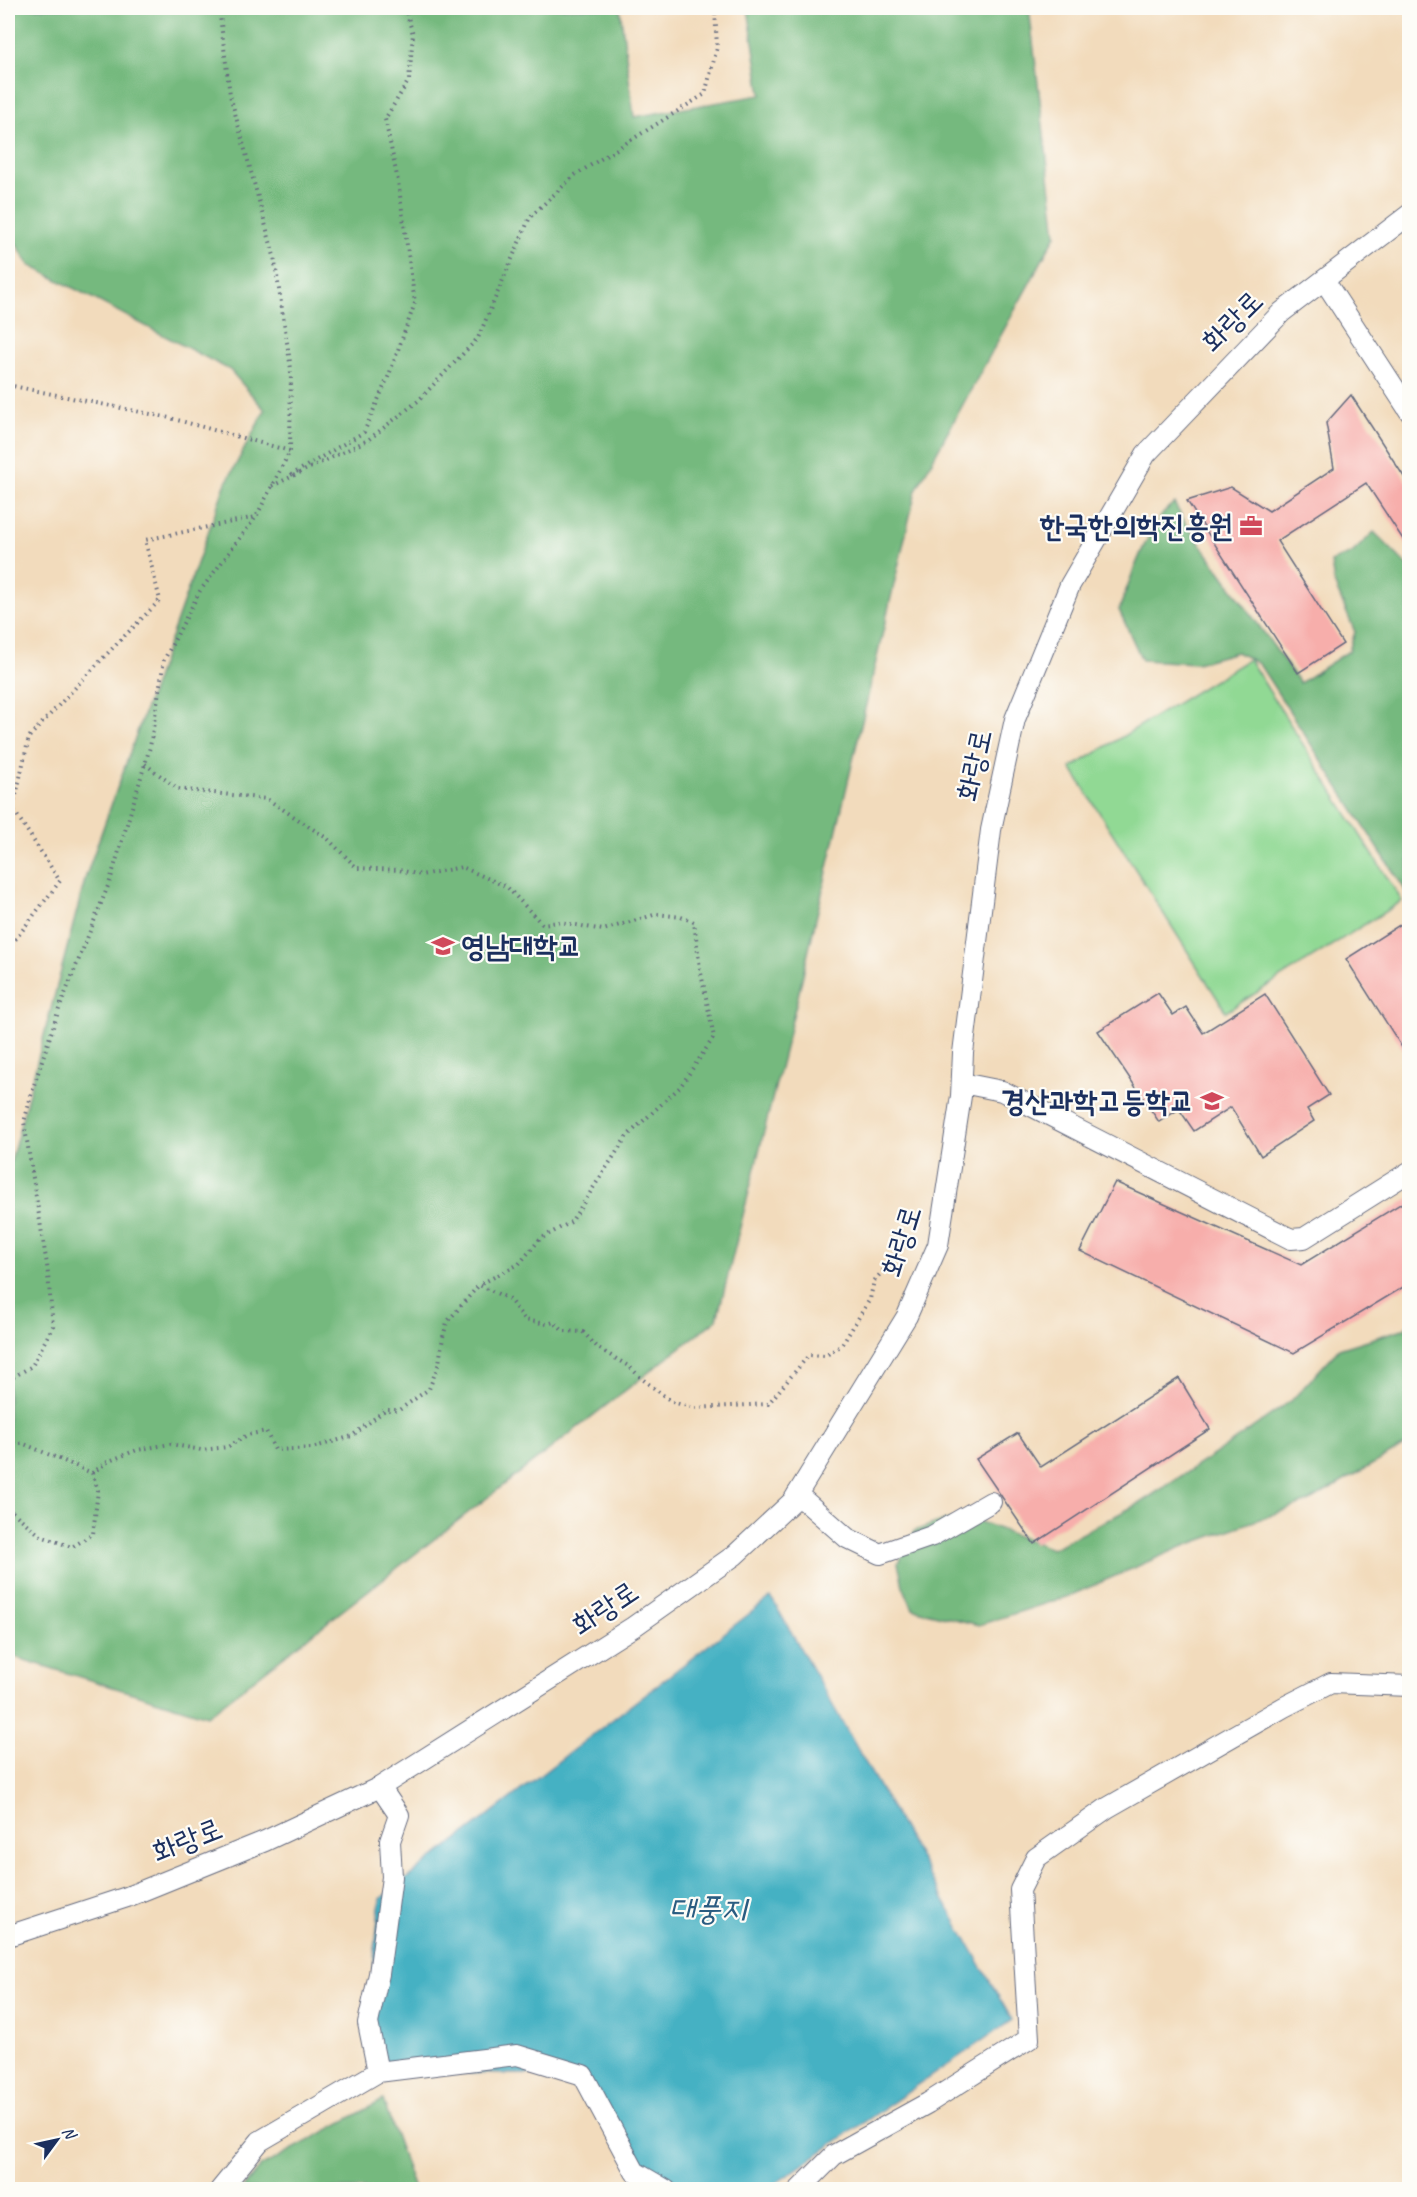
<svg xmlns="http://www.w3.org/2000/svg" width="1417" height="2197" font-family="Caveat,'Poor Story',sans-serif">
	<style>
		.green { fill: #91d994; stroke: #568479; stroke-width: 1.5 }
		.forest { fill: #74b97e; stroke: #48746e; stroke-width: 1.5 }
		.water { fill: #45b1c3; stroke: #307090; stroke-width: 1.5 }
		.building { fill: #f7aeab }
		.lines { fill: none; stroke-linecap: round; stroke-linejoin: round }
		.minor-casing { stroke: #666b7f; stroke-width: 22 }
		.path { stroke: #666b7f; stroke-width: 4; stroke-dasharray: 1.5 4.5; stroke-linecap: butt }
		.minor { stroke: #fff; stroke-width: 20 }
		.labels { text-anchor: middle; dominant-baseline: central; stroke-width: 4.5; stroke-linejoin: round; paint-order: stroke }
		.street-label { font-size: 30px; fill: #1b2f5e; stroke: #fdfcf7 }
		.poi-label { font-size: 30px; font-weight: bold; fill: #1b2f5e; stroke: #fdfcf7; text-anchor: end }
		.water-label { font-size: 32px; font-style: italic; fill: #2a5c81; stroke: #fdfcf7 }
	</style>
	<rect width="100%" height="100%" fill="#fdfcf7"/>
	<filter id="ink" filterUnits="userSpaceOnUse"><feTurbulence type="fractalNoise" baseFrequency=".0167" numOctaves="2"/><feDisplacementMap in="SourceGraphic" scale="12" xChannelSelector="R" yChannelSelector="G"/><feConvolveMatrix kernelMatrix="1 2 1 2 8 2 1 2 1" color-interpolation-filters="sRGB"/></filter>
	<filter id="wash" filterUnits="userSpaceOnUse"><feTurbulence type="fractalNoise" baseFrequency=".008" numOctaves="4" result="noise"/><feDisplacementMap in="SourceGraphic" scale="24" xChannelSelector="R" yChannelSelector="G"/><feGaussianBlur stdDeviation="1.35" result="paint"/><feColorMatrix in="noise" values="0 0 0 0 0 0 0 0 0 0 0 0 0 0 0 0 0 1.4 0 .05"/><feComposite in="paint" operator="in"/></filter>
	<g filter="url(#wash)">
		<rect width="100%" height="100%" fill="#f2dbbc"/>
		<!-- green -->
		<path class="green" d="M1249,659l153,242 -176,111 -155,-244z"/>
		<!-- forest -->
		<path class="forest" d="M8,8h612l14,109 127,-22 -13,-87h281l27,227 -140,255 -118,506 -81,323 -510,397 -199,-61v-483l78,-296 139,-391 40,-75 -35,-40 -201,-105 -21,-35v-177l2,-7h-2z
			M1174,503l12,21 114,159 49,-32 6,-19 -21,-49 -3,-21 21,-9 22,-21 35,35v329l-150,-232 -22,-12 -40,11 -55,-3 -23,-50c10,-28 31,-91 55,-107z
			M1409,1324v119l-101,59 -124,44 -115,50 -90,29 -66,-16 -10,-23 -5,-23 16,-32 31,-11 33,1 74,28 88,-46 78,-51 74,-52 47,-51 64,-20z
			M383,2100l31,89h-172l18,-22z"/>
		<!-- water -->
		<path class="water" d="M771,1597l241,423 -246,170 -100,-1 -31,-17 -52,-97 -205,-3 -10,-49 12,-124z"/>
		<g id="blocks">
			<!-- building -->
			<path class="building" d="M1351,395l59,91v64l-44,-67 -89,58 66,103 -45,29 -111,-172 44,-14 38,24 65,-43 -8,-45z
				M1401,924l9,13v123l-64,-101z
				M1158,993l15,22 13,-8 17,26 62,-39 64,101 -22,14 7,12 -53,35 -30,-49 -37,24 -15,-22 -20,13 -61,-91z
				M1115,1182l186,83 109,-67v85l-116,70 -214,-102z
				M1179,1378l31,51 -176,115 -58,-85 42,-26 23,34z"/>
		</g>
	</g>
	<g filter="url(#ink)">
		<use href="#blocks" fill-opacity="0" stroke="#666b7f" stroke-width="1.5"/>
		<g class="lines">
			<!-- minor casing -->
			<g class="minor-casing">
				<path id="minor" d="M1324,280l86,132
					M962,1083l40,8 289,148 13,-1 105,-66
					M797,1494l50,44 33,16 52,-18 59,-34
					M380,1787l19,28 -9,26 2,36 -13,97 -11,49 10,49 139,-17 66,20 52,97 31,18
					M8,1936l119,-39 138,-56 115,-54 253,-160 102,-72 58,-54 114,-185 31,-71 23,-149 2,-43 28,-223 24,-111 55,-134 76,-131 136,-142 128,-98
					M220,2190l40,-49 118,-69
					M799,2190l35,-35 94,-52 101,-64 -9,-149 16,-32 71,-50 177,-101 47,-24 79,3"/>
			</g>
			<!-- path -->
			<path class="path" d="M8,385l162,33 120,33
				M291,475l73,-43 25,-57 26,-72 -17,-122 -13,-62 24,-39 4,-46 -8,-26
				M272,486l96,-46 50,-39 60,-63 52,-121 45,-42 130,-81 12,-46 -2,-40
				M145,764l33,25 89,10 61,40 29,29 42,2 22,5 41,-8 45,20 35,37 18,-2 43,8 54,-16 24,3 13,5 6,46 14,69 -34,50 -53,49 -56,86 -31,17 -21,25 -40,21
				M8,949l52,-68 -47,-72 16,-72 75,-80 56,-57 -15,-60 111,-23
				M8,1380l24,-14 21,-40 -6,-61 -23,-143 10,-37 25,-76 51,-128 40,-134 14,-87 36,-69 56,-74 34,-66 1,-82 -17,-113 -44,-161 -11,-87
				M8,1444l14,-1 70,30 6,17 -5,44 -21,13 -31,-11 -33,-28
				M92,1473l17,-12 28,-11 33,-6 31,6 27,-3 19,-12 19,-4 9,19 37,-2 40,-12 33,-26h14l30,-21 10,-26 4,-26 4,-15 32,-37 30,14 16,21 22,4 7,-2 9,9 20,1 15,16 32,19 11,11 31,24 23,6 73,-4 41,-49 16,1 17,-11 28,-46 4,-18 14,-16"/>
			<!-- minor -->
			<use href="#minor" class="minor"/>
		</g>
	</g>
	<!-- icons -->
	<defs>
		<g id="office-bare" transform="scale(1.8)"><path d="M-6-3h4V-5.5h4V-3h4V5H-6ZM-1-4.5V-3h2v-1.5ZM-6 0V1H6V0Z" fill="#d1495b" stroke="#fdfcf7" stroke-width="2.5" paint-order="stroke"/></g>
		<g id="university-bare" transform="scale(1.8)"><path d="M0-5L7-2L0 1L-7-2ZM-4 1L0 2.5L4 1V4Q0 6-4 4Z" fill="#d1495b" stroke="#fdfcf7" stroke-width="2.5" paint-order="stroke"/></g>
		<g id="school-bare" transform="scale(1.8)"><path d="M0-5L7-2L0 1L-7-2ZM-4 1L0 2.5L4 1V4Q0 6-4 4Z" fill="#d1495b" stroke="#fdfcf7" stroke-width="2.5" paint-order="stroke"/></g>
	</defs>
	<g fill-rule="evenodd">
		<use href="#office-bare" x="1251" y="526"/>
		<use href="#university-bare" x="443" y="946"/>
		<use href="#school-bare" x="1212" y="1101"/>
	</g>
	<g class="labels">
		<!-- street labels -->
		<g class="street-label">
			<text transform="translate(1232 321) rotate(-45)">화랑로</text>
			<text transform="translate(974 765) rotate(-78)">화랑로</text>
			<text transform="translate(901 1241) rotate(-73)">화랑로</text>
			<text transform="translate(605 1608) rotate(-34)">화랑로</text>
			<text transform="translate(187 1840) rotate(-22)">화랑로</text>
		</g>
		<!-- poi labels -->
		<g class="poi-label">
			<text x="1233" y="526">한국한의학진흥원</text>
			<text x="461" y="946" text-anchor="start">영남대학교</text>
			<text x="1194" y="1101">경산과학고등학교</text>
		</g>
		<!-- water labels -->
		<g class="water-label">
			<text x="708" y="1908">대풍지</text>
		</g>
	</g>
	<!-- margin -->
	<rect width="1417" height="2197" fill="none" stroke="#fdfcf7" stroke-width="30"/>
	<!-- north arrow -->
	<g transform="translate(57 2140) rotate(57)" stroke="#fdfcf7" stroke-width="4.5" paint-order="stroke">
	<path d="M0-4.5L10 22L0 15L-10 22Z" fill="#1b2f5e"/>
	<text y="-9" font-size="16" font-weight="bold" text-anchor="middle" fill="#1b2f5e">N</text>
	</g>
</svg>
